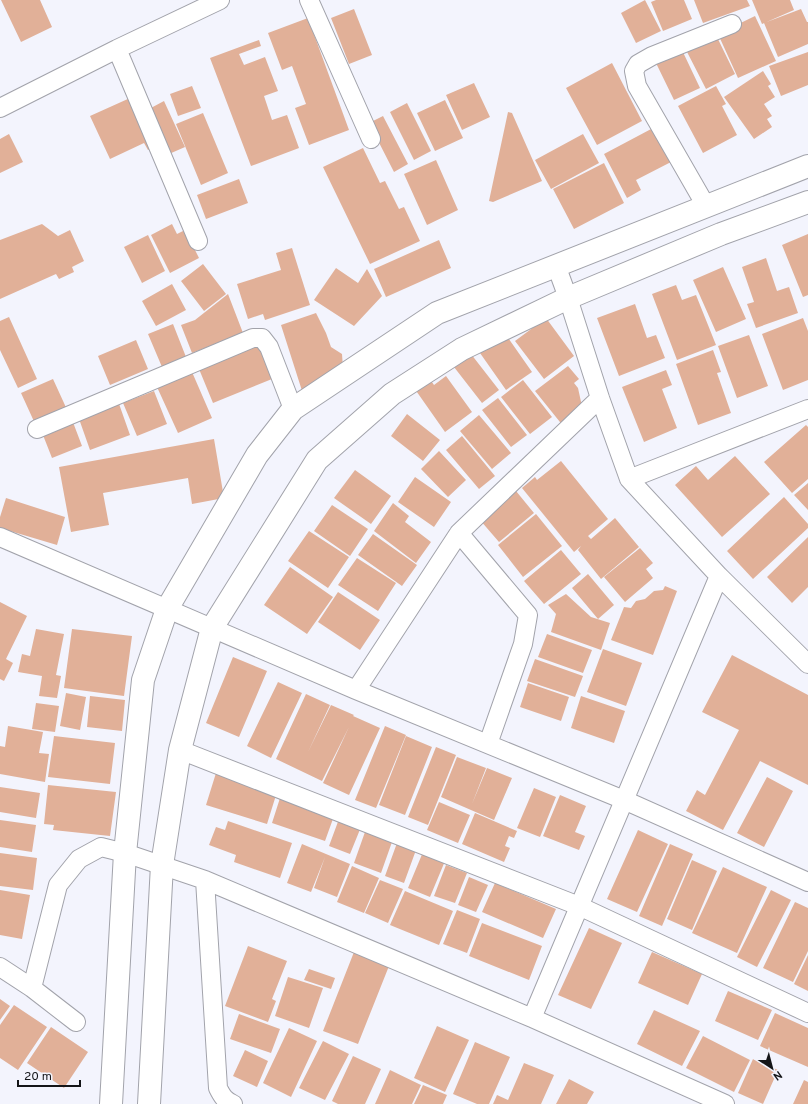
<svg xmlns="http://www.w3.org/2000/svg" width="808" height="1104" font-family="Overpass,sans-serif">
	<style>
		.building { fill: #e1b098 }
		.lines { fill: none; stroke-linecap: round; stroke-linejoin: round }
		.street-casing { stroke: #a2a3ab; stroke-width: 20 }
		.secondary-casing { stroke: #a2a3ab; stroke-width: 24 }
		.street { stroke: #fff; stroke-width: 18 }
		.secondary { stroke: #fff; stroke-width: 22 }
	</style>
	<rect width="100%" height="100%" fill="#f3f4fd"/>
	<!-- building -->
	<path class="building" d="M1,0h39l12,27 -31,15z
		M645,0l16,31 -25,12 -15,-30z
		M656,0h28l8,19 -29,12 -12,-29z
		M694,0h53l3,6 -47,17z
		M752,0h38l4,10 -32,14z
		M354,9l18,46 -23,9 -18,-46z
		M801,9l6,13h1v22l-30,13 -14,-34z
		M755,16l21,45 -38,17 -20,-44z
		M308,18l41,112 -40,15 -14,-37 11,-4 -14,-38 -10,4 -14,-37z
		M715,33l20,41 -29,15 -21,-41z
		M259,40l2,6 -22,8 5,11 21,-8 13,34 -14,5 8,24 15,-5 12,33 -48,18 -41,-108z
		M681,48l19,40 -26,12 -19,-39z
		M808,52v33l-27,11 -12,-30z
		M612,63l30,58 -45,24 -31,-57z
		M763,71l8,13 -3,2 7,11 -11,7 8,12 -5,3 5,8 -18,12 -30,-42z
		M474,83l16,34 -28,13 -16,-35z
		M192,86l9,22 -23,8 -8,-22z
		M716,86l10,18 -4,2 15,29 -34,18 -25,-47z
		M130,98l24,49 -6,3 -4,-7 -34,16 -20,-43z
		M445,100l18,38 -28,13 -18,-38z
		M164,101l21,46 -16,7 -20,-45z
		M407,103l24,48 -17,9 -24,-48z
		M508,112l4,1 30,68 -49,21 -4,-1z
		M203,113l25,60 -27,12 -25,-61z
		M383,116l25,48 -14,8 -25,-49z
		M653,128l18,34 -35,18 5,10 -14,8 -23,-44z
		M9,134l14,28 -23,11v-34z
		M583,134l16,29 -48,26 -16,-29z
		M363,148l17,35 5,-2 14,28 5,-2 16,34 -50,23 -47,-97z
		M436,160l22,50 -31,15 -23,-51z
		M604,163l20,40 -50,26 -21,-40z
		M239,179l9,24 -42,16 -9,-24z
		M42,224l16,12 12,-6 14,31 -12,6 2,5 -15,7 -3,-5 -56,25v-59z
		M172,224l5,10 8,-4 14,28 -29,15 -19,-38z
		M808,234v61l-5,2 -21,-52z
		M148,235l17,36 -23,12 -18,-36z
		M439,240l12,28 -65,29 -12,-28z
		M292,248l18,57 -45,15 -2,-6 -15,5 -11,-35 44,-14 -5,-17z
		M766,258l11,33 12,-4 9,26 -42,15 -9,-24 7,-2 -12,-35z
		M203,264l23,30 -22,17 -23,-30z
		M723,267l23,52 -30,13 -23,-52z
		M336,268l22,15 9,-14 15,27 -28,30 -40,-26z
		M172,284l14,26 -30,16 -14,-25z
		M676,285l6,15 14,-5 20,50 -39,15 -25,-66z
		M228,294l15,39 -51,20 -11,-28 14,-5z
		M635,304l12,34 9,-3 9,23 -46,18 -22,-58z
		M316,313l10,20 5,14 11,7 1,14 -39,29 -23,-72z
		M9,317l28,62 -19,9 -18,-38v-29z
		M546,318l28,38 -30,23 -29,-38z
		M803,318l5,13v49l-25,10 -21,-56z
		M173,324l13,33 -24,10 -14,-33z
		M506,335l26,37 -26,18 -26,-37z
		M749,335l19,51 -31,12 -19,-52z
		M136,340l12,29 -38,16 -12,-29z
		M258,345l14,34 -59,24 -14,-34z
		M713,350l8,22 -4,1 14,40 -33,12 -22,-61z
		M471,354l28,36 -17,13 -28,-36z
		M568,366l11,13 -5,4 4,5 5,23 -19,16 -29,-36z
		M666,370l6,15 -10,4 15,39 -33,14 -22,-55z
		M192,372l20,46 -34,15 -21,-46z
		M427,375l7,10 12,-9 26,36 -27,20 -33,-47z
		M53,379l16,35 -32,14 -16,-35z
		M523,380l29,37 -22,17 -29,-37z
		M154,391l13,33 -30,12 -14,-33z
		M498,398l29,37 -16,12 -29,-37z
		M118,401l12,34 -40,15 -12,-34z
		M407,414l33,26 -17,21 -32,-25z
		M479,415l32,38 -19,16 -32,-38z
		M71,417l11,29 -30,12 -11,-28z
		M806,425l2,2v52l-16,14 -28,-31z
		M462,436l33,40 -16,13 -33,-39z
		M214,439l10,59 -32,6 -4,-26 -85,15 6,32 -38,7 -12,-65z
		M439,451l27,29 -18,17 -27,-28z
		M735,456l35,38 -48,43 -47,-52 21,-19 12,14z
		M561,461l47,58 -20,17 3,3 24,-21 24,29 -38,32 -23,-29 3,-4 -7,6 -52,-64 13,-11 2,3z
		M355,470l36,26 -20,28 -37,-26z
		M415,477l36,25 -17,25 -36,-25z
		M808,483v27l-14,-15z
		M516,491l18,22 -35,29 -19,-22z
		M784,497l24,27v4l-55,51 -26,-28z
		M6,498l59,19 -8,28 -57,-17v-11z
		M393,503l16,13 -4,6 26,20 -15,21 -42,-32z
		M332,505l36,24 -18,27 -36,-25z
		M536,514l26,32 -39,31 -25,-32z
		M309,531l40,26 -21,31 -40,-27z
		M373,534l44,31 -15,21 -44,-31z
		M808,537v50l-16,16 -25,-26z
		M640,548l13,15 -7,6 7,9 -28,24 -21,-25z
		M561,550l20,24 -37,30 -20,-23z
		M357,558l39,25 -18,28 -40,-26z
		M290,567l43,30 -26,37 -43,-29z
		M588,574l26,31 -16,14 -26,-31z
		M665,586l12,5 -24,64 -42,-15 13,-33 7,1 5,-7 9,-2 9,-8 9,-1z
		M338,592l42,28 -20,30 -42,-28z
		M566,594l25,23 19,6 -9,27 -50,-18 5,-18 -8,-9z
		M0,602l27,14 -21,43 7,4 -9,18 -4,-2z
		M36,629l28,5 -8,41 5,1 -4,22 -18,-2 3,-20 -24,-4 4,-18 8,2z
		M72,629l60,7 -8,60 -60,-8z
		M547,634l45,16 -9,23 -45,-16z
		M603,649l39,14 -16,43 -39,-14z
		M732,655l76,40v90l-48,-24 -37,69 -37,-19 11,-21 8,5 34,-65 -37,-18z
		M233,657l34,14 -28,66 -33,-14z
		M535,659l48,17 -8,21 -48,-16z
		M278,682l24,11 -31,65 -24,-12z
		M528,683l41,14 -8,24 -41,-14z
		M66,693l20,4 -6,33 -20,-4z
		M306,694l24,11 -22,47 23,-47 23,10 -1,1 27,12 -31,67 -26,-12 26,-56 -27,54 -46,-22z
		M90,696l35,4 -3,31 -35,-4z
		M581,696l44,15 -11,32 -43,-15z
		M36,703l23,3 -4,26 -23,-3z
		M8,726l35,6 -4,21 10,1 -4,28 -45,-8v-28l5,1z
		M385,726l21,9 -30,73 -21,-8z
		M54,736l61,7 -5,41 -62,-7z
		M406,736l26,11 -27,68 -26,-10z
		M436,747l20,8 -28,70 -20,-8z
		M457,757l29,11 -14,36 15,-36 25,10 -18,42 -53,-23z
		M216,773l61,19 -10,32 -61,-19z
		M767,777l26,14 -29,56 -27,-14z
		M48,785l68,7 -6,44 -57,-6 1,-5 -10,-1z
		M0,787l40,6 -4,25 -36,-6z
		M534,788l22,9 -16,40 -23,-9z
		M560,795l26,11 -11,26 10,4 -6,14 -36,-14z
		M280,798l54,18 -9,25 -53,-18z
		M439,802l31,13 -12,28 -31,-13z
		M475,813l42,18 -3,7 -5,-2 -4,10 5,2 -6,14 -42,-18z
		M339,819l22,8 -11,27 -21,-8z
		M0,820l36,5 -4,27 -32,-5z
		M228,821l64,22 -12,35 -46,-16 2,-7 -27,-10 7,-18 9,3z
		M638,830l30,14 -31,68 -30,-13z
		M365,832l27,10 -11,31 -27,-10z
		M397,843l19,7 -12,33 -19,-7z
		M302,844l48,20 -13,33 -23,-9 11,-31 -14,35 -24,-9z
		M670,844l23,10 -31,72 -23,-10z
		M423,852l22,9 -15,36 -22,-9z
		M0,853l37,5 -4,32 -33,-4z
		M692,860l25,11 -25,59 -25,-11z
		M446,865l21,8 -12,30 -21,-7z
		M352,866l27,12 -15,35 -27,-11z
		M723,867l44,20 -30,66 -45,-20z
		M469,877l19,8 -12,27 -18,-7z
		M380,880l23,9 -15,34 -23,-10z
		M495,883l61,26 -13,29 -61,-26z
		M0,890l30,5 -8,44 -22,-4z
		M771,890l20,10 -34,67 -20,-10z
		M405,891l48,20 -14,34 -49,-20z
		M795,902l13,6v43l-15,31 -30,-14z
		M457,910l23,9 -13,34 -24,-9z
		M482,923l60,23 -13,34 -60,-24z
		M589,928l33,15 -31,66 -33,-14z
		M248,946l39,15 -15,38 4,2 -8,21 -43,-16z
		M354,952l35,14 -31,78 -35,-13z
		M652,952l50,22 -14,31 -50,-22z
		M808,955v36l-14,-7z
		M309,969l26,9 -4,11 -27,-9z
		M288,977l35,11 -14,40 -34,-12z
		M728,991l44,19 -14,30 -43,-19z
		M0,999l10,7 -10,14z
		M14,1005l33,22 -29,43 -18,-12v-33z
		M654,1010l46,21 -18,35 -45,-22z
		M775,1013l33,15v39l-48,-21z
		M239,1014l41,15 -9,24 -41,-14z
		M437,1026l32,14 -24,52 -31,-14z
		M51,1027l37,25 -24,36 -37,-25z
		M289,1028l28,13 -26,56 -28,-14z
		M703,1036l47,24 -16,32 -48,-24z
		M323,1041l26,13 -24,46 -26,-12z
		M475,1042l35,15 -21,47h-12l-24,-10z
		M245,1050l23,11 -11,26 -24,-11z
		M353,1056l28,13 -16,35h-27l-6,-3z
		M753,1059l25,11 -15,34 -25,-11z
		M524,1063l30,12 -13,29h-48l4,-9 11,5z
		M390,1070l31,15 -9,19h-37z
		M569,1079l25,13 -7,12h-31z
		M804,1080l4,2v22h-15z
		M423,1085l24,10 -4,9h-29z"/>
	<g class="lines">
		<!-- street casing -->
		<g class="street-casing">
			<path id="street" d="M309,0l62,139
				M117,49l81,192
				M0,108l117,-59 103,-49
				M706,206l-69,-120 -3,-15 4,-7 14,-8 80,-32
				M556,265l12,33 32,100 29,81 90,97 89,88
				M37,429l216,-91h9l7,9 24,62
				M629,479l179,-70
				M459,533l69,82 -5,29 -35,100
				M0,537l356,153 268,110 184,82
				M356,690l103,-157 141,-135
				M180,750l399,156 229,107
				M205,880l13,208c4,8 7,13 15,16
				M0,967l32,21 44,34
				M32,988l26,-103 21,-26 22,-12 24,6 80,27 327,138 193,86
				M532,1018l187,-442"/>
		</g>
		<!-- secondary casing -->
		<g class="secondary-casing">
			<path id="secondary" d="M111,1104l14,-251 18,-173 24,-71 90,-154 36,-46 144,-96 371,-147
				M149,1104l13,-239 18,-115 32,-122 105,-168 75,-66 70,-45 106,-51 153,-64 87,-32"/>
		</g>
		<!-- street -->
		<use href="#street" class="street"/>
		<!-- secondary -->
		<use href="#secondary" class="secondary"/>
	</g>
	<!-- north arrow -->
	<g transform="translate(772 1068) rotate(144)" stroke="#f3f4fd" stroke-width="3" paint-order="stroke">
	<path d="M0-3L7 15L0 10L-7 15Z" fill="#141518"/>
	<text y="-6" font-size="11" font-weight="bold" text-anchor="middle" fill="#141518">N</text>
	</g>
	<!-- scale -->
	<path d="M18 1080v6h62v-6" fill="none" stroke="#141518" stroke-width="2"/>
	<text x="24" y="1080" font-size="12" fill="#141518" stroke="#f3f4fd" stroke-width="3" paint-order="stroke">20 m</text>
</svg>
